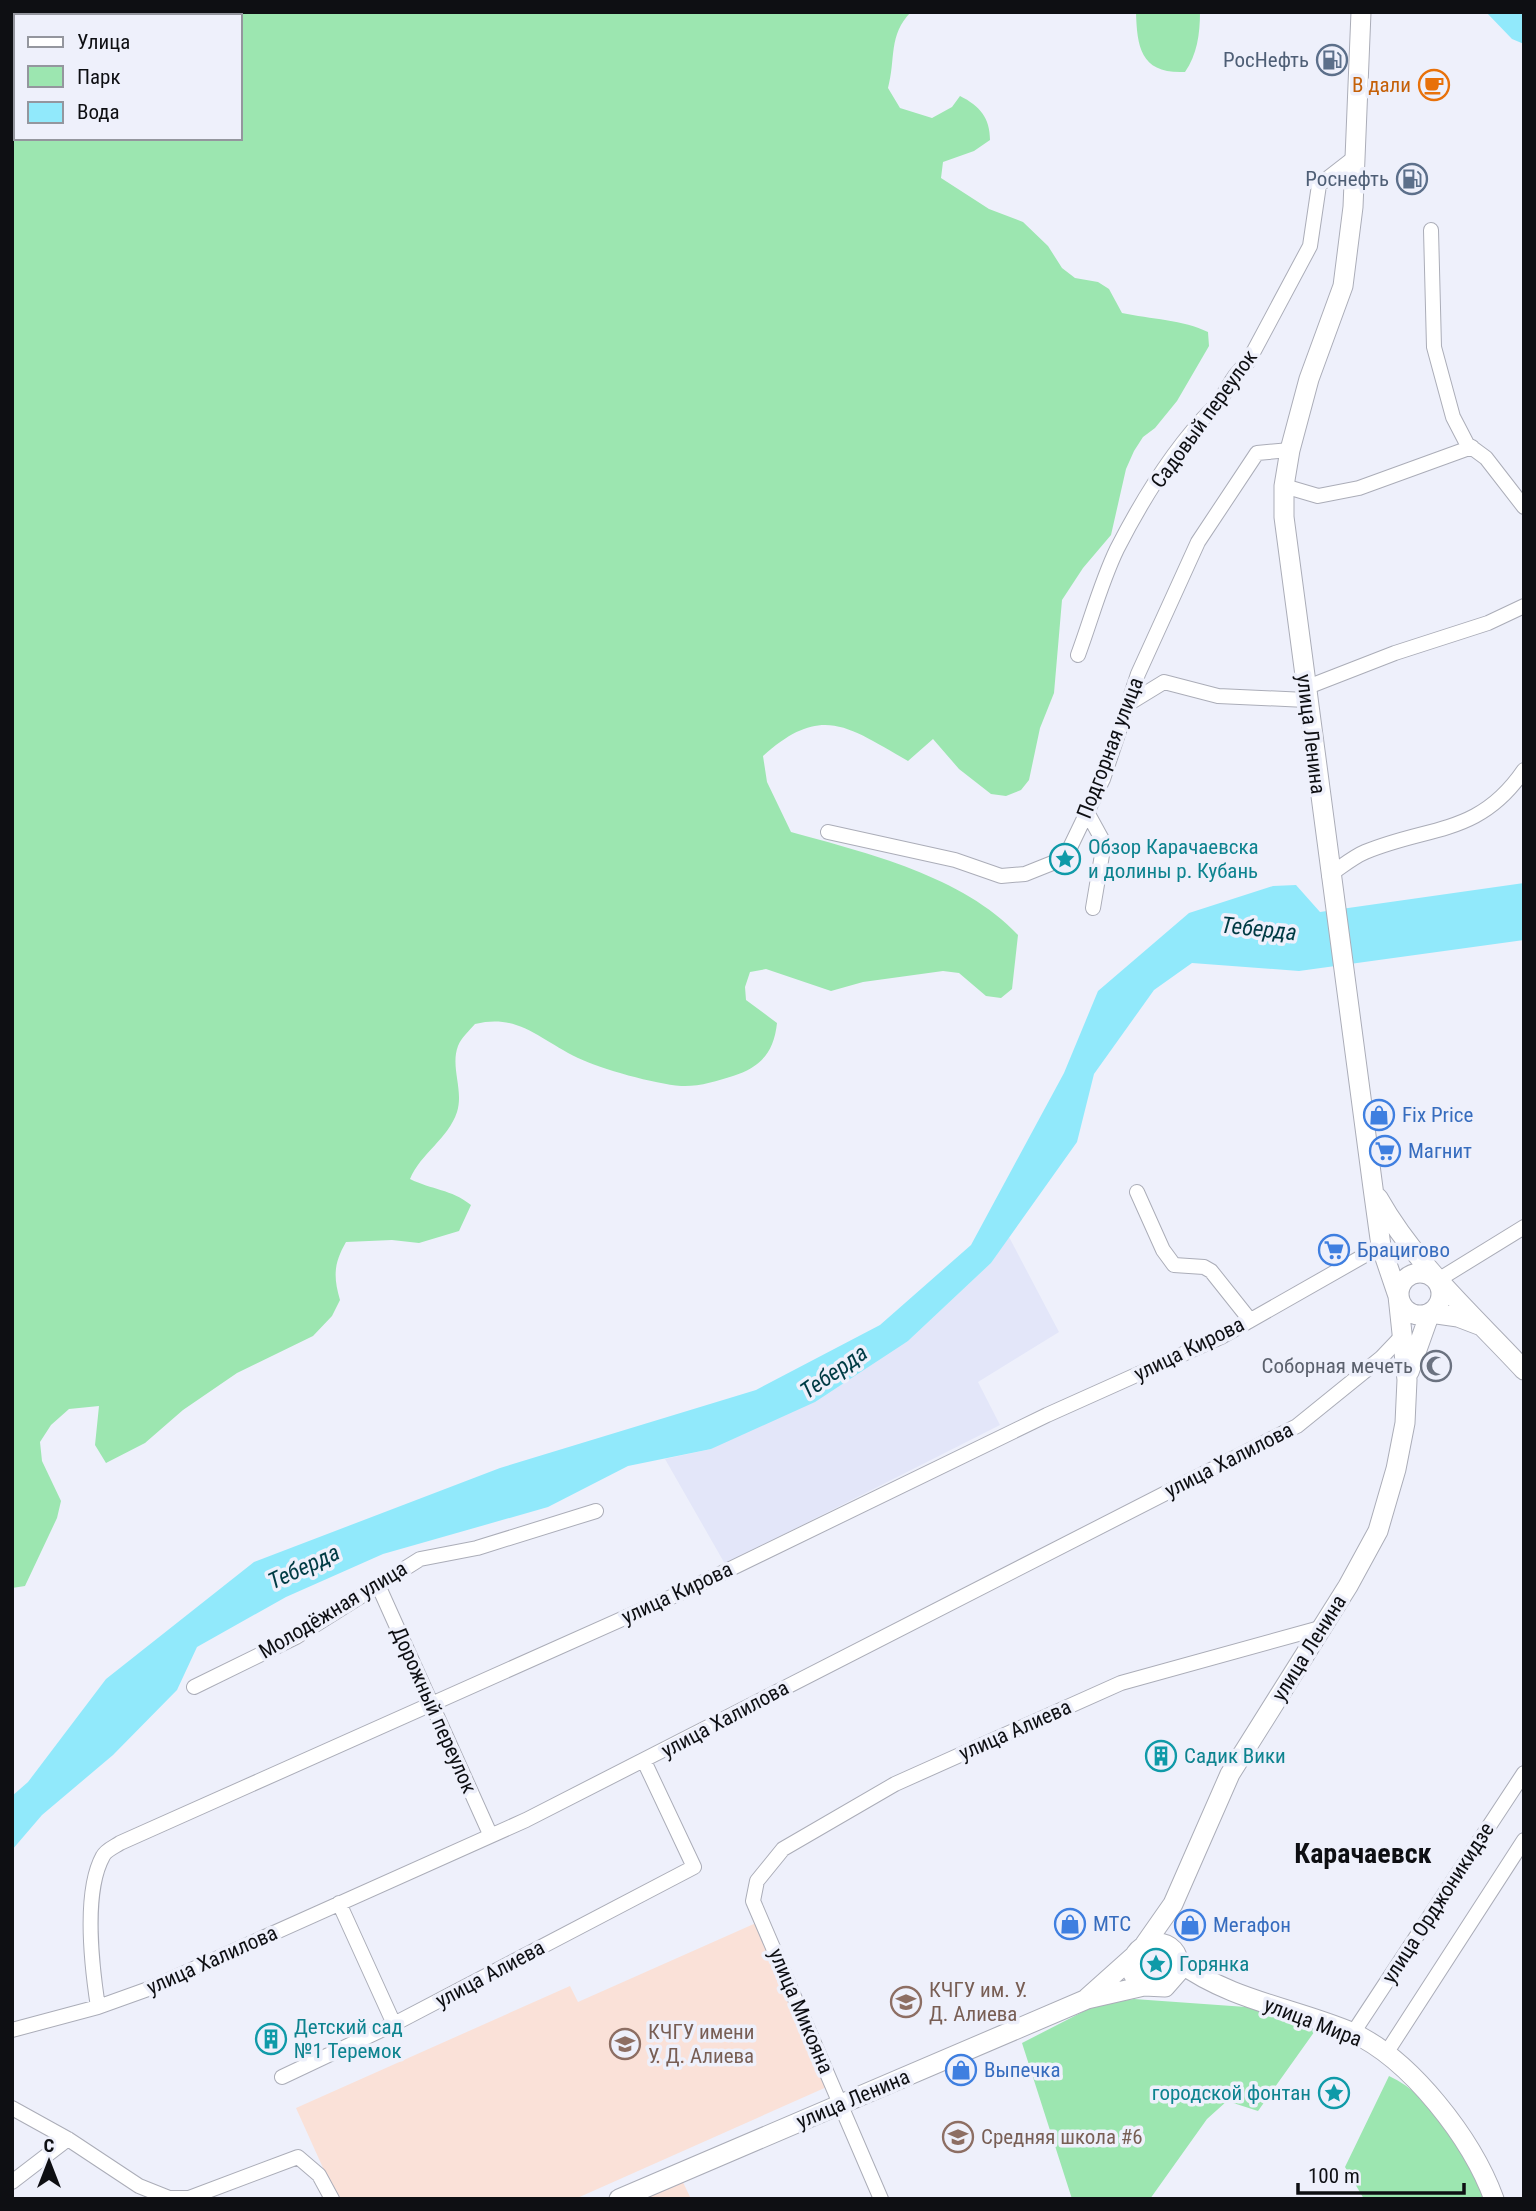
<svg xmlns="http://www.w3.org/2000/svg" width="1536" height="2211" font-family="'Roboto Condensed',sans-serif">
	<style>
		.built { fill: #e3e6f9 }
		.education { fill: #fae1d8 }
		.green { fill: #9ce6b0; fill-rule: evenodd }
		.water { fill: #91e9fb }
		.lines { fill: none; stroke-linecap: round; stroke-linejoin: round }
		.street-casing { stroke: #abadb8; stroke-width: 16 }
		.secondary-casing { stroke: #abadb8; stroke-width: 21 }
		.street { stroke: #fff; stroke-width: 14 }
		.secondary { stroke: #fff; stroke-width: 19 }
		.labels { text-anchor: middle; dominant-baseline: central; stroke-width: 7; stroke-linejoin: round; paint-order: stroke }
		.service-label { font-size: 21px; fill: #4e5e75; stroke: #eef0fb; text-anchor: end }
		.food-label { font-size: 21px; fill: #c56008; stroke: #eef0fb; text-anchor: end }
		.street-label { font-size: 21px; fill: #0e0f13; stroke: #eef0fb }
		.culture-label { font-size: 21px; fill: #0d838f; stroke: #eef0fb; text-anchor: start }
		.shop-label { font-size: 21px; fill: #366cbe; stroke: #eef0fb; text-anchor: start }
		.worship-label { font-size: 21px; fill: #5b616d; stroke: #eef0fb; text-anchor: end }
		.education-label { font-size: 21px; fill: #785e54; stroke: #eef0fb; text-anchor: start }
		.water-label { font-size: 23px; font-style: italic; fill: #003b44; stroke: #eef0fb }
		.district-label { font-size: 28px; font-weight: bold; fill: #0e0f13; stroke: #eef0fb }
	</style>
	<rect width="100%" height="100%" fill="#eef0fb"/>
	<!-- built -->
	<path class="built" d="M1009,1237l50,95 -81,50 22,43 -275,139 -60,-105 46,-10 197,-108 83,-78z"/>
	<!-- education -->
	<path class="education" d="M756,1923l73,163 -254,113h-238l-41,-91 274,-122 8,16z
		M681,2178l10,21h-55z"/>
	<!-- green -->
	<path class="green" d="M12,12h899c-23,23 -15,47 -23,76l12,20 32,10 20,-11 8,-11c20,10 30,22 30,44l-16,11 -31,11 -2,16 48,31 34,13 25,24 14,22 13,10 23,4 11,7 13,24c28,6 62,7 86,19l1,14 -32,55 -22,27 -12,9 -9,14 -8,18 -15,66 -28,33 -21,32 -8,93 -14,35 -11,52 -8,10 -15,6 -15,-2 -32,-25 -26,-30 -25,22c-60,-34 -86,-58 -145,-5l4,26 24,50c76,21 172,44 227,103l-6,54 -11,9 -15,-2 -27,-23 -16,-2 -80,11 -32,9 -65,-22 -16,3 -5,15 1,13 31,23c-3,29 -16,44 -44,53 -16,5 -35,11 -52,10 -26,-2 -80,-17 -103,-28 -38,-18 -59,-45 -103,-34 -5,6 -14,14 -17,22 -8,21 6,44 -1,66 -9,27 -36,41 -47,67 22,11 41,10 61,26l-12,26 -40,12 -27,-3 -46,2c-12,21 -13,34 -6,58l-8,16 -19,20 -76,37 -54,37 -38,33 -39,20 -11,-18 4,-39 -30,3 -18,16 -11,17 2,19 19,40 -4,17 -32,68 -13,2zM16,16h224v122h-224z
		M1136,12h64c0,22 -3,43 -15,60 -44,2 -48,-24 -49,-60z
		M1134,1999l126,9 57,20 -59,83 -31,-10 -20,18 -57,80h-78l-50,-156 74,-38z
		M1389,2076c45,20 77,79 96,123h-121l-19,-32z"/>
	<!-- water -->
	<path class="water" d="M1486,12h38v32l-12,-5z
		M1524,883v57l-225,31 -107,-8 -38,27 -60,84 -17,68 -86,121 -83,78 -93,61 -104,47 -83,17 -80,41 -165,47 -97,43 -89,50 -20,43 -64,65 -71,60 -30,35v-54l16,-14 78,-103 148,-117 246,-94 256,-78 124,-65 91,-80 93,-172 34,-82 91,-78 84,-27 23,-1 24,27z"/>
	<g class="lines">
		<!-- street casing -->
		<g class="street-casing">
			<path id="street" d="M1431,230l3,117 19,70 14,27 19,14 38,49
				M1284,486l34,10 41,-8 113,-41
				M1078,655c13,-35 23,-73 39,-106 25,-49 58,-102 96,-141 15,-14 15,-29 35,-46l62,-116 9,-61 36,-28
				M1305,688l90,-35 93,-30 36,-17
				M1128,704l36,-22 54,14 88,4
				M1087,812l17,31 -11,65
				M828,832l127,28 46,16 24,-2 40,-16 38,-79 35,-105 60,-132 59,-89 33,-3
				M1329,875c11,-7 24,-18 36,-23 65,-27 114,-16 159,-82
				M1137,1192l26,58 11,15 30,2 7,4 39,49
				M1438,1280l86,-53
				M378,1585l112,249
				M194,1687l102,-50 124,-78 57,-11 119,-37
				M339,1903l55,121
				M98,2007c-6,-39 -15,-115 5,-151 3,-6 11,-9 17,-13l567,-253 360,-175 174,-78 160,-91
				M12,2030l86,-23 53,-19 375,-168 771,-394 84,-68 20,-21
				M1353,2033l171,-260
				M1385,2055l139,-215
				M282,2077l112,-53 300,-157 -50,-106
				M12,2108l56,31 71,47 30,12h20l109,-41 21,18 13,24
				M12,2182l56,-43
				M881,2199l-128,-298 4,-20 26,-32 112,-65 226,-101 199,-55"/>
		</g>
		<!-- secondary casing -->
		<g class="secondary-casing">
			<path id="secondary" d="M1378,1198c37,66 95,117 146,172
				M1399 1294a21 21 0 1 1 42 0a21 21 0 1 1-42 0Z
				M1409,1372l21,-59 28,4 21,8
				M1145,1944l28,-40 57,-130 118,-188 30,-55 18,-62 9,-46 2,-43 -9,-84 -17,-50 -8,-58 -89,-671v-31l6,-36 19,-71 34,-93 10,-79 8,-195
				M1179,1962c51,38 115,46 172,70 60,27 121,107 143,167
				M1087,1998l47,-42
				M619,2199l468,-200 57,-13 21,1 14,-16c1,-19 -8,-28 -26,-29 -16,5 -23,15 -20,32l11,12"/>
		</g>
		<!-- street -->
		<use href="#street" class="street"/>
		<!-- secondary -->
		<use href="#secondary" class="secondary"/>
	</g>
	<!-- icons -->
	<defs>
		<g id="fuel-ring" transform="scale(1.575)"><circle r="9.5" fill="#eef0fb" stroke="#5c6f8a" stroke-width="1.5"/><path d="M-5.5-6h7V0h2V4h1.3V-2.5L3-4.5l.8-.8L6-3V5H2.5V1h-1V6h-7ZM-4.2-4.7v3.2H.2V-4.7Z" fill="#5c6f8a"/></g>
		<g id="cafe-ring" transform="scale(1.575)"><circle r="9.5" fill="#eef0fb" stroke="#e8710a" stroke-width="1.5"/><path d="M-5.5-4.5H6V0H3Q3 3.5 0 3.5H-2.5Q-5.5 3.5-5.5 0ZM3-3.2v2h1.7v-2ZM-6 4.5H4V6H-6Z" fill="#e8710a"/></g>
		<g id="sight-ring" transform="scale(1.575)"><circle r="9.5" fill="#eef0fb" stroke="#0f9aa8" stroke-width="1.5"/><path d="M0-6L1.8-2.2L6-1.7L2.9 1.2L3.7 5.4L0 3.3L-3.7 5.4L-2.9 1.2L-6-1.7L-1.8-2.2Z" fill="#0f9aa8"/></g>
		<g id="shop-ring" transform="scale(1.575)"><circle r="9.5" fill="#eef0fb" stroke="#3f7fe0" stroke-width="1.5"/><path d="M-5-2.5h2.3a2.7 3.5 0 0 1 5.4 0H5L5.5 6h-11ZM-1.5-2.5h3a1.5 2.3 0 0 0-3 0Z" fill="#3f7fe0"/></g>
		<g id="supermarket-ring" transform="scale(1.575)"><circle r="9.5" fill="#eef0fb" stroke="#3f7fe0" stroke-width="1.5"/><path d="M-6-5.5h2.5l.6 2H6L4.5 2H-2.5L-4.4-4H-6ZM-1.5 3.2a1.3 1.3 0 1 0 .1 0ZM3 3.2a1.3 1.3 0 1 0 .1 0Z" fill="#3f7fe0"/></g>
		<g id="mosque-ring" transform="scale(1.575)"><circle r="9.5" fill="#eef0fb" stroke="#6b7280" stroke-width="1.5"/><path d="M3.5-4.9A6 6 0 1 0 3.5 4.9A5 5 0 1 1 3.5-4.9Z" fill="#6b7280"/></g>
		<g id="building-ring" transform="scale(1.575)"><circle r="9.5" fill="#eef0fb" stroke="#0f9aa8" stroke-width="1.5"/><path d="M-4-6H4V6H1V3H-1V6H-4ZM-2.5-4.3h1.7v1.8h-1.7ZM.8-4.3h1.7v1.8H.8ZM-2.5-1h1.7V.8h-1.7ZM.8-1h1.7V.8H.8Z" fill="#0f9aa8"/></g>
		<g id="university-ring" transform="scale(1.575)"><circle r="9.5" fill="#eef0fb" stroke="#8d6e63" stroke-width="1.5"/><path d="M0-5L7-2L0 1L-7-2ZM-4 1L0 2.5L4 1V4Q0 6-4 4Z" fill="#8d6e63"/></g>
		<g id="school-ring" transform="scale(1.575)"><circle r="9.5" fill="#eef0fb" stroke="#8d6e63" stroke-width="1.5"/><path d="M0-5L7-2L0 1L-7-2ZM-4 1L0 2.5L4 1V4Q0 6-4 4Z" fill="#8d6e63"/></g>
	</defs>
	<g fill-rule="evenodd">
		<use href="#fuel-ring" x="1332" y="60"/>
		<use href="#cafe-ring" x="1434" y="85"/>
		<use href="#fuel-ring" x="1412" y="179"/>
		<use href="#sight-ring" x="1065" y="859"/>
		<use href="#shop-ring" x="1379" y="1115"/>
		<use href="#supermarket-ring" x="1385" y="1151"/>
		<use href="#supermarket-ring" x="1334" y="1250"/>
		<use href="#mosque-ring" x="1436" y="1366"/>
		<use href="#building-ring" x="1161" y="1756"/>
		<use href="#shop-ring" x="1070" y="1924"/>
		<use href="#shop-ring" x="1190" y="1925"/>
		<use href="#sight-ring" x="1156" y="1964"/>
		<use href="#university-ring" x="906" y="2002"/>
		<use href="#building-ring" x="271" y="2039"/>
		<use href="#university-ring" x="625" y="2044"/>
		<use href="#shop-ring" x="961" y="2070"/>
		<use href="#sight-ring" x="1334" y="2093"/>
		<use href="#school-ring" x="958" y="2137"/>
	</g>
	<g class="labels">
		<!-- service labels -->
		<g class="service-label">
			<text x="1309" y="60">РосНефть</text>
			<text x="1389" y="179">Роснефть</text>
		</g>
		<!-- food labels -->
		<g class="food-label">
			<text x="1411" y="85">В дали</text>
		</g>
		<!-- street labels -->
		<g class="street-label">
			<text transform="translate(1204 419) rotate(-54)">Садовый переулок</text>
			<text transform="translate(1311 734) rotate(83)">улица Ленина</text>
			<text transform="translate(1110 748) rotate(-69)">Подгорная улица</text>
			<text transform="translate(1189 1349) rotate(-26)">улица Кирова</text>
			<text transform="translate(1229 1460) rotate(-27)">улица Халилова</text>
			<text transform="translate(677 1593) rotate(-25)">улица Кирова</text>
			<text transform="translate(333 1610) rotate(-31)">Молодёжная улица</text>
			<text transform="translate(1309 1648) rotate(-58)">улица Ленина</text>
			<text transform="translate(434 1710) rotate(66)">Дорожный переулок</text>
			<text transform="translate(725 1719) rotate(-28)">улица Халилова</text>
			<text transform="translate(1015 1730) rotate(-24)">улица Алиева</text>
			<text transform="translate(1438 1903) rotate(-57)">улица Орджоникидзе</text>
			<text transform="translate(212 1960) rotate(-24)">улица Халилова</text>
			<text transform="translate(490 1974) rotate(-28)">улица Алиева</text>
			<text transform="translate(801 2011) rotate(67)">улица Микояна</text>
			<text transform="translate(1313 2022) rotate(21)">улица Мира</text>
			<text transform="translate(853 2099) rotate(-23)">улица Ленина</text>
		</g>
		<!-- culture labels -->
		<g class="culture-label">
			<text x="1088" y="847">Обзор Карачаевска<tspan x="1088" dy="24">и долины р. Кубань</tspan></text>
			<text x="1184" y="1756">Садик Вики</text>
			<text x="1179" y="1964">Горянка</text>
			<text x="294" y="2027">Детский сад<tspan x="294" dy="24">№1 Теремок</tspan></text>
			<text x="1311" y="2093" text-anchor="end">городской фонтан</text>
		</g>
		<!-- shop labels -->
		<g class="shop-label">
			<text x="1402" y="1115">Fix Price</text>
			<text x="1408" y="1151">Магнит</text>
			<text x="1357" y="1250">Брацигово</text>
			<text x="1093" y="1924">МТС</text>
			<text x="1213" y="1925">Мегафон</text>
			<text x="984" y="2070">Выпечка</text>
		</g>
		<!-- worship labels -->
		<g class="worship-label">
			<text x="1413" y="1366">Соборная мечеть</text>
		</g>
		<!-- education labels -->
		<g class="education-label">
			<text x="929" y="1990">КЧГУ им. У.<tspan x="929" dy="24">Д. Алиева</tspan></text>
			<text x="648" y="2032">КЧГУ имени<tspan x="648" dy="24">У. Д. Алиева</tspan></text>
			<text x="981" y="2137">Средняя школа #6</text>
		</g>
		<!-- water labels -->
		<g class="water-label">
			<text transform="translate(1259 929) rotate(6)">Теберда</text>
			<text transform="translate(834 1372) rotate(-35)">Теберда</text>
			<text transform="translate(304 1567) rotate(-25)">Теберда</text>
		</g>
		<!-- district labels -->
		<g class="district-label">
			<text x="1363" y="1853">Карачаевск</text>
		</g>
	</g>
	<!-- border -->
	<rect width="1536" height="2211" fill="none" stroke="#0e0f13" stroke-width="28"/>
	<!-- legend -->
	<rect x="14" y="14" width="228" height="126" fill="#eef0fb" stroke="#94969e" stroke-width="2"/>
	<rect x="28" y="37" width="35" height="10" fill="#ffffff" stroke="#94969e" stroke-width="2"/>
	<text x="77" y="49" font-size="21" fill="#0e0f13">Улица</text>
	<rect x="28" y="66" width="35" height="21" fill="#9ce6b0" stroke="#94969e" stroke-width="2"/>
	<text x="77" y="84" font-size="21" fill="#0e0f13">Парк</text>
	<rect x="28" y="102" width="35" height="21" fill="#91e9fb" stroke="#94969e" stroke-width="2"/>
	<text x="77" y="119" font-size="21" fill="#0e0f13">Вода</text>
	<!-- north arrow -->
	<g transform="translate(49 2162)" stroke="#eef0fb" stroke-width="5" paint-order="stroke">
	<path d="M0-5L12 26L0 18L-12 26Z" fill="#0e0f13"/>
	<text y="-10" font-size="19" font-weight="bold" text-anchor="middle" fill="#0e0f13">С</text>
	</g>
	<!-- scale -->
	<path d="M1298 2183v10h166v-10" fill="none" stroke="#0e0f13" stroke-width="3.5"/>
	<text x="1308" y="2183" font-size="21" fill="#0e0f13" stroke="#eef0fb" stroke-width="5" paint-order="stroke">100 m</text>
</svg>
